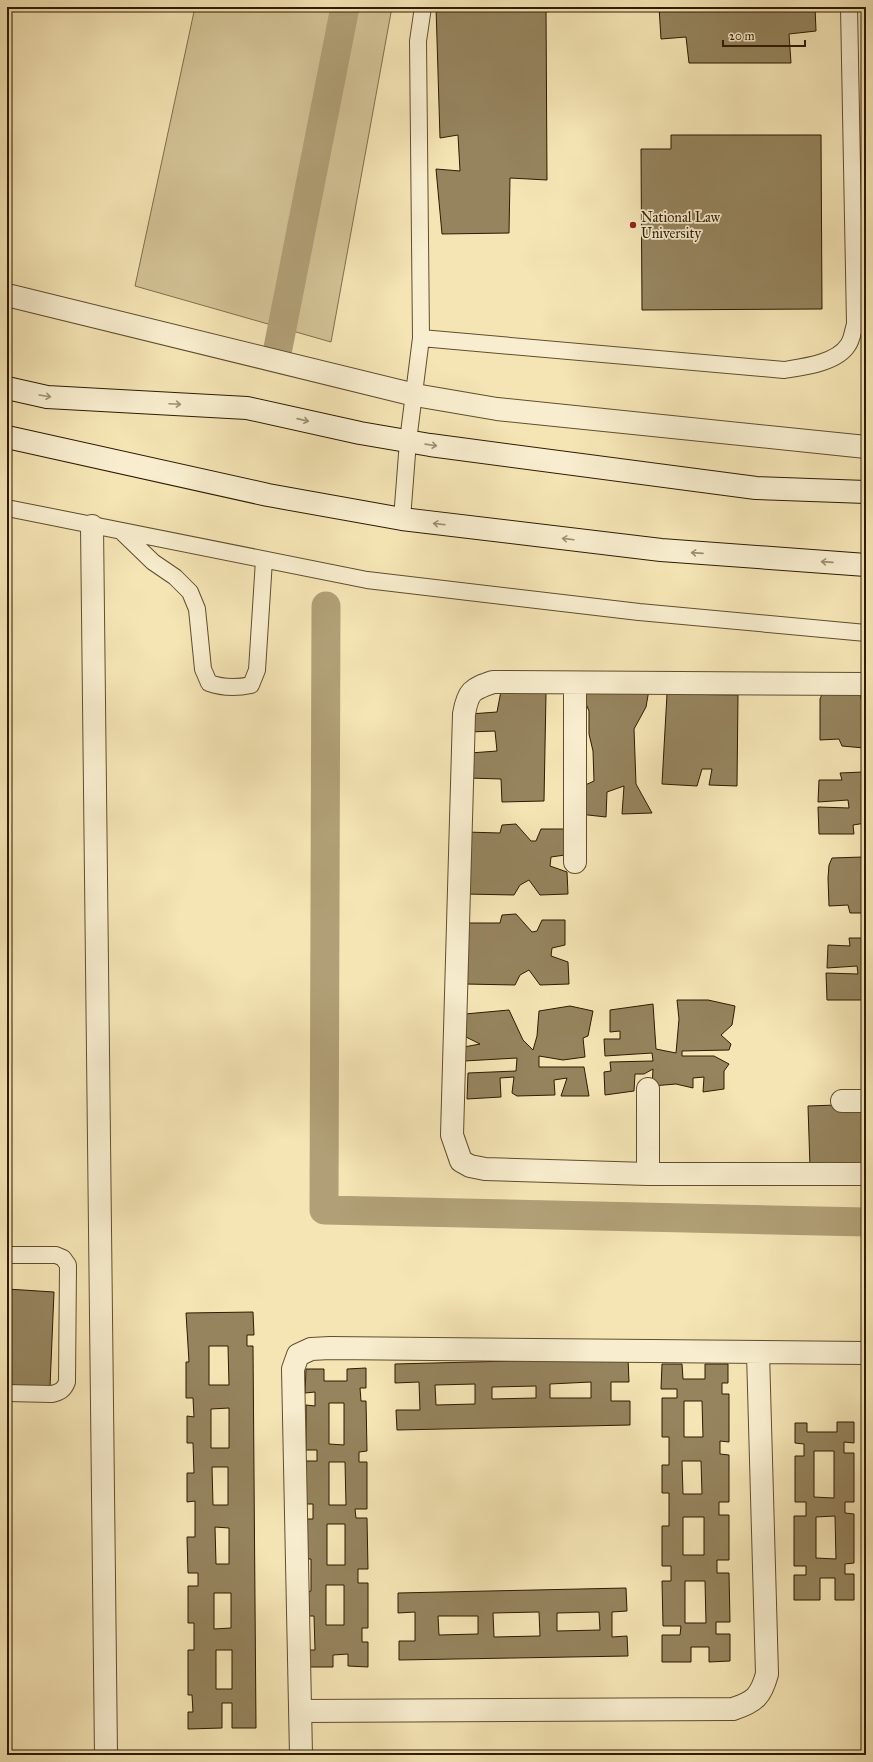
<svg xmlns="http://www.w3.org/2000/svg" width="873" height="1762" font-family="'IM FELL Great Primer',serif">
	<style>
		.green { fill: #d3c396; stroke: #806f4b }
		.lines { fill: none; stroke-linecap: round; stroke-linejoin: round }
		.canal { stroke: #b1a077; stroke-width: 29 }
		.building { fill: #95845e; stroke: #2e1b00; fill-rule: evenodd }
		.service-casing { stroke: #604e2d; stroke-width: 18 }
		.minor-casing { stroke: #604e2d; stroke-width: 24 }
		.tertiary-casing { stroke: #604e2d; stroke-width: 24 }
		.secondary-casing { stroke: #2e1b00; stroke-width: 24 }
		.service { stroke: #f8eecf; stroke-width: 16 }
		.minor { stroke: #f8eecf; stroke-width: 22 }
		.tertiary { stroke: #f8eecf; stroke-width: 22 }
		.secondary { stroke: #f8eecf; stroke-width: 22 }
		.oneway { stroke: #9d8f72 }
		.poi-dot { fill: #8f2418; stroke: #f8eecf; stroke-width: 1.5 }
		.labels { text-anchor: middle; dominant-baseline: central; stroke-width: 3.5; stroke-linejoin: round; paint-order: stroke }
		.poi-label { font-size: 14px; fill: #2e1b00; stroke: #f8eecf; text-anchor: start }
	</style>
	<rect width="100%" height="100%" fill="#f5e5b5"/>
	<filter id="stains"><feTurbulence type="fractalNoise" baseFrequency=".005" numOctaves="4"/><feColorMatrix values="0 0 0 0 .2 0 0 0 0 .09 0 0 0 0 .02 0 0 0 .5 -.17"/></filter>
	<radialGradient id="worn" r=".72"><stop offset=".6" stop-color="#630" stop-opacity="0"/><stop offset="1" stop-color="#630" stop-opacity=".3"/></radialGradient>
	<!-- green -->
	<path class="green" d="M195,7h197l-61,335 -196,-56z"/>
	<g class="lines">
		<!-- canal -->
		<path class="canal" d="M278,348l67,-341
			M326,606l-2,604 542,12"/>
	</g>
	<!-- building -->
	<path class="building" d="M436,7h110l1,173 -37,-2 -1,55 -67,1 -6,-65 24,2 -2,-36 -18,3z
		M659,7h156l1,24 -27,3 2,29h-102l-3,-26 -25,2z
		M671,135h150l1,174 -180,1 -1,-161h30z
		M650,684l-4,23 -12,22 2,55 16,29 -30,1 2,-28 -17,6 -1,25 -27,-3 2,-27 13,-6 -1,-30 -4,-17v-23l-11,-26z
		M861,690v9h5v124l-13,2 1,9h-35l-1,-27 31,1 -1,-8 -30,2 1,-22h23l-2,-7 23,-1 1,-24 -22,-2 -3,-7 -19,1v-41l3,-7z
		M501,691l45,2 -2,108 -42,1 -1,-23 -32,-1 1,-25 27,-2 -2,-20 -26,1 1,-18 27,-2z
		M667,694l71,1 -1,91 -28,-1 3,-16h-10l-5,17 -35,-2z
		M516,824l15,17h5l5,-12h24v26l-14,2 -1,9 17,6 1,22 -28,1 -11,-15 -9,5 -6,10 -49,-1v-62l35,1 2,-8z
		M863,857h3v56h-16l-2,-8 -19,1 -1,-28 1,-13 3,-7z
		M516,914l16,18 5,-1 5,-11h23v25l-13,3 -1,8 17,6 1,22 -29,1 -11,-15 -9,5 -5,10 -50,-1 1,-61h34l2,-8z
		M849,938h17v52l-4,1v9h-35l-1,-27 32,1 -1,-8 -30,2 1,-23 22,1z
		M677,1000h31l27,6 -3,19 -11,10 10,9 -2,6 -47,1v5h32l15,8 -5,7v18l-21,3 1,-15 -11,1v10l-17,-4 -24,2 1,-17 -9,5h-9l-1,17 -29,4 -1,-23 7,-1 -1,-9 43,-1 -1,-8 -47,3 -1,-17h16v-8l-10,1v-22l43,-6 3,45 20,4 3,-34z
		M570,1006l23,5 -5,25 -5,2 2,19 -22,3 -24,-4v11h45l5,29h-28l6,-18 -13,2 1,15 -38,1 -5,-3 2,-16 -14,1 1,19 -34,2 1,-26 48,-2 1,-13 -53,3v-14l16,-3 -14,-7 -1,-23 44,-4 14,30 10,10 4,-14 2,-25z
		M866,1104v63l-56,1 -2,-62z
		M7,1289l47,3 -4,95 -43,-2z
		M253,1312l1,23h-7v11h6l3,382h-24v-25h-10v25l-34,1v-17h5l-1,-17h-4v-45h6v-27h-6v-37h10v-13h-10l-1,-36h8v-36l-8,1v-29h7l-1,-30h-6v-27l7,1 -1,-19h-7v-36h3l-3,-49zM209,1346h19l1,39h-20zM229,1408v40h-18v-39zM212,1467h16v38h-15zM215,1527l14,1v36h-13zM214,1593h17v35l-17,1zM216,1650h16v39h-16z
		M628,1358l1,24h-18v19h19v24l-233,5 -1,-20h24l-1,-28 -24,1v-19zM591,1382v16h-41v-14zM475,1384v20l-39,1 -1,-20zM536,1386v12l-44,1v-12z
		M662,1364h20l1,15h22v-15h23v19h-6v11h7v48l-9,-1v13l9,1v47h-10v13h10v45h-12v13h12l1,49h-14v12h14v27l-21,1v-15h-18v15h-29v-27h18l1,-9h-18l-1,-45h9v-15h-9v-40h7v-33h-7v-28h7v-28h-7v-39h15v-9h-16zM684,1401h18l1,36h-19zM682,1461h19l1,33h-19zM683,1517h21v38h-21zM685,1581h20l1,42h-21z
		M366,1368v20h-6l1,13h5l1,50 -8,1v10h8v47h-12l1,9h11l1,51h-10v14h10v45h-6v14h6v25l-20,-1v-12l-15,1v12h-26v-17h8l-1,-34h-7v-24l4,-1v-32h-11v-40h13v-15h-7v-43h11v-11h-11v-45l9,1v-14l-10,1 1,-24h18v12h23v-12zM329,1403h15v42l-15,-1zM329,1462h16l1,43h-17zM327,1524h18v41h-18zM326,1585h18v40h-18z
		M837,1422h17v21l-10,-1v11h10v49h-9v11l9,1v49l-9,1v10h9v26h-19v-22h-15v22h-26v-25h12v-9h-12v-50h12v-14h-11v-46h9v-12l-9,-1v-20h12v9h30zM814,1451h20v47l-20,-1zM835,1516l1,43 -20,-1v-41z
		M626,1588l1,23 -15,1v25l15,-1 1,20 -229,4v-19h16v-29l-17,1v-20zM539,1612l1,24 -46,1 -1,-24zM599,1612l1,18 -43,1v-18zM438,1616h40v18l-39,1z"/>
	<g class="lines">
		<!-- service casing -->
		<g class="service-casing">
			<path id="service" d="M421,338l363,32c19,-3 53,-7 64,-25 4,-5 5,-15 7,-21l-6,-317
				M7,508l360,72 272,32 227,21
				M402,519l6,-78 13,-103 -3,-297 5,-34
				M123,533l30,29 22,15 15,15 7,17 6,60 6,14c14,5 28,5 42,2l6,-15 7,-110
				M7,1255h49l7,3 5,7 -1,117c-3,8 -7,10 -15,12l-45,-1"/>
		</g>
		<!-- minor casing -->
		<g class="minor-casing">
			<path id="minor" d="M92,526l14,1229
				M575,683v179
				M866,684l-373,-2c-21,7 -25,9 -29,32l-12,421 9,26 9,5 15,3 163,5h218
				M648,1089v85
				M842,1101h24
				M301,1711l432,-2c22,-7 28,-13 34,-35l-9,-321
				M301,1755l-8,-386 5,-14 13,-6 19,-1 536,5"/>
		</g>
		<!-- tertiary casing -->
		<g class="tertiary-casing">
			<path id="tertiary" d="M7,295l408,100 82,14 369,38"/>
		</g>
		<!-- secondary casing -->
		<g class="secondary-casing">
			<path id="secondary" d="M7,388l40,9 200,11 113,25 70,12 326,43 110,4
				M7,437l261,58 134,24 259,31 205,15"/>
		</g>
		<!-- service -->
		<use href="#service" class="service"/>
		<!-- minor -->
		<use href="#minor" class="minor"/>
		<!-- tertiary -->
		<use href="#tertiary" class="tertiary"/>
		<!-- secondary -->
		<use href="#secondary" class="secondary"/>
	</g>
	<!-- one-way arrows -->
	<defs><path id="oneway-shaft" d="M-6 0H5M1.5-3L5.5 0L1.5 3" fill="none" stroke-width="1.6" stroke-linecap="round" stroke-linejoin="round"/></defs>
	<g class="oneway">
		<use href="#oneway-shaft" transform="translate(45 396) rotate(9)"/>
		<use href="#oneway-shaft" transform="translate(175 404) rotate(3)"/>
		<use href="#oneway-shaft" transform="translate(303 420) rotate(13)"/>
		<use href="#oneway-shaft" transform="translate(431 445) rotate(8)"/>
		<use href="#oneway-shaft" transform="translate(439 524) rotate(-173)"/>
		<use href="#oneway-shaft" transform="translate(568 539) rotate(-173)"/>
		<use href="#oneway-shaft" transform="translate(697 553) rotate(-176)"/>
		<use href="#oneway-shaft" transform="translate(827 562) rotate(-176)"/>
	</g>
	<!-- markers -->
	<circle class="poi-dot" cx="633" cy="225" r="4"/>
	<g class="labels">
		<!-- poi labels -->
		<g class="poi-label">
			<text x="641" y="217">National Law<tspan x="641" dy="16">University</tspan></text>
		</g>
	</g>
	<!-- margin -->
	<rect width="873" height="1762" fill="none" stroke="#f5e5b5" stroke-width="24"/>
	<rect x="8" y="8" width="857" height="1746" fill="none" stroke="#2e1b00" stroke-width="2"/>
	<rect x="12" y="12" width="849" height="1738" fill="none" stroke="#2e1b00"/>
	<!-- scale -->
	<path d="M723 40v6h82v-6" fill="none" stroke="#2e1b00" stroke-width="2"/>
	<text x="729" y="40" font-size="12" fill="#2e1b00" stroke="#f8eecf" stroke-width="3" paint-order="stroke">20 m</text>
	<rect width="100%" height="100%" filter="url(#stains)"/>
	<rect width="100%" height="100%" fill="url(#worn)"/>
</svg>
